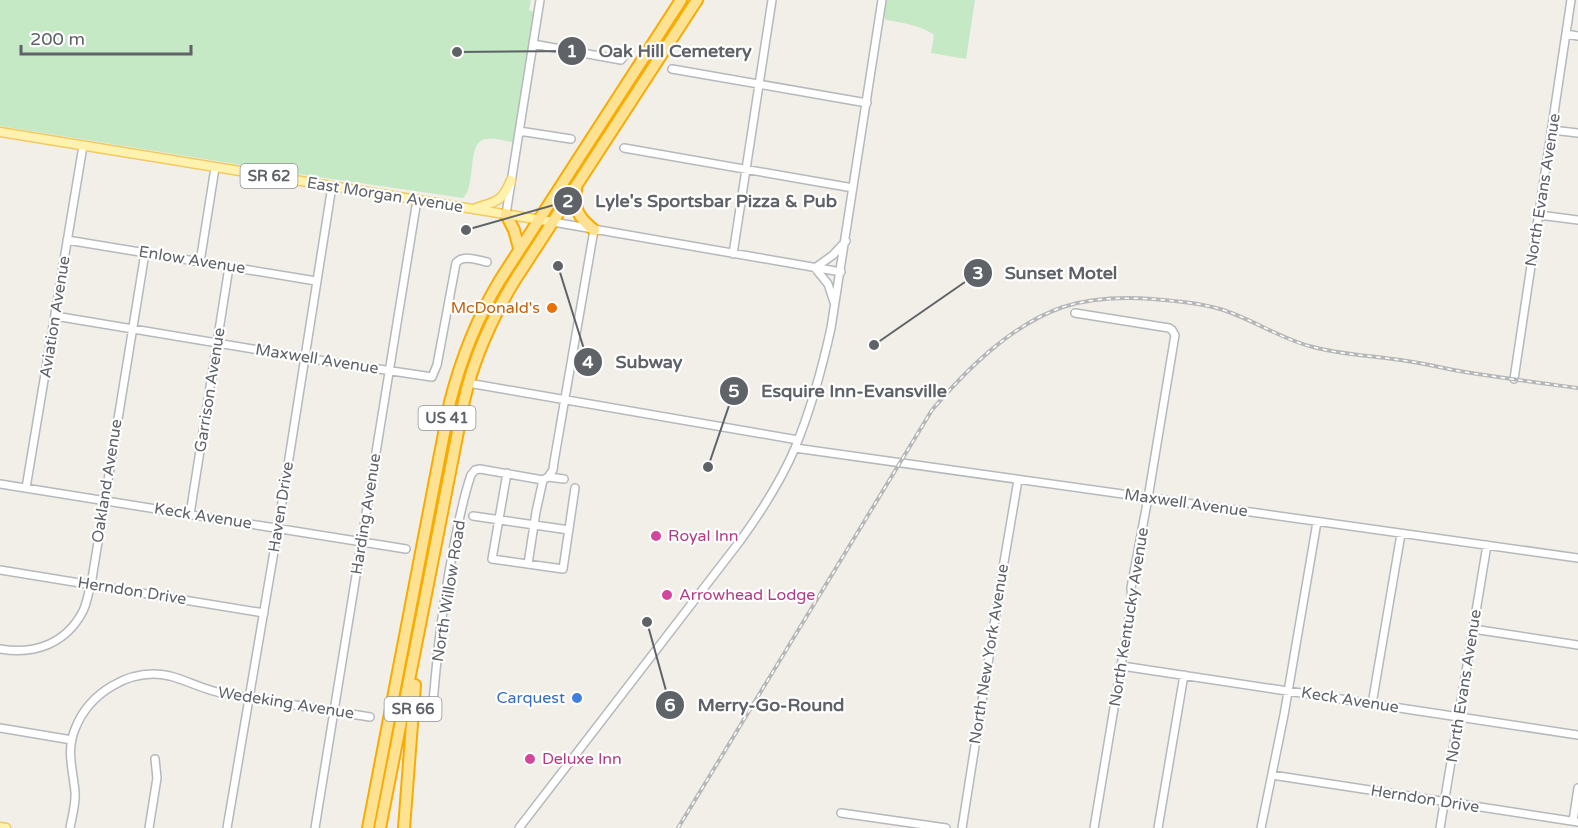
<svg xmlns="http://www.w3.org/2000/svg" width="1578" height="828" font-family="'Varela Round',sans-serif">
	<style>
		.green { fill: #c5e8c5 }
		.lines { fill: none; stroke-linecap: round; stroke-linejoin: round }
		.minor-casing { stroke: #b5b8bc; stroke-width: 10 }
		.major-casing { stroke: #f2c960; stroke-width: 11 }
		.highway-casing { stroke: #f9ab00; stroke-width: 14 }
		.minor { stroke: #fff; stroke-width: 7 }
		.major { stroke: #fff2af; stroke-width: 8 }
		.highway { stroke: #fde293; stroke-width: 10 }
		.rail-casing { stroke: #b6b7b8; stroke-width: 4 }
		.rail { stroke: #fff; stroke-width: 1.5; stroke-dasharray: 4.5; stroke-linecap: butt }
		.food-dot { fill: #e8710a; stroke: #fff; stroke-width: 2 }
		.hotel-dot { fill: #d1479c; stroke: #fff; stroke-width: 2 }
		.shop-dot { fill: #3f7fe0; stroke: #fff; stroke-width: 2 }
		.labels { text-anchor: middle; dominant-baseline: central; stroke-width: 4.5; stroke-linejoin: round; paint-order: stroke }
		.shield { fill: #fff; stroke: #8f9295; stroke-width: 1.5 }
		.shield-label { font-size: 15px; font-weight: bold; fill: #5f6368 }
		.street-label { font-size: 16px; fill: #5f6368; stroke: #fff }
		.food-label { font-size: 16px; fill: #c56008; stroke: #fff; text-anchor: end }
		.hotel-label { font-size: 16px; fill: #b23c85; stroke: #fff; text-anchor: start }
		.shop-label { font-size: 16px; fill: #366cbe; stroke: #fff; text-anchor: end }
		.leader { fill: none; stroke: #5f6368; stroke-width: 2 }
		.callout-dot { fill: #5f6368; stroke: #fff; stroke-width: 2 }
		.mark-label { font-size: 18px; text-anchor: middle; font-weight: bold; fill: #fff }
		.callout-label { font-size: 18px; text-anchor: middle; font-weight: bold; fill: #5f6368; stroke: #fff; stroke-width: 4.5; stroke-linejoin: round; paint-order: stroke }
	</style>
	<rect width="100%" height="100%" fill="#f1efe8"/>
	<!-- green -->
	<path class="green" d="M0,0h531l-2,10 5,2 -21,130c-8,-1 -20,-5 -28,-3 -19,4 -8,46 -22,59l-172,-25 -291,-47z
		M887,0h88l-9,59 -35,-6 3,-18c-14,-10 -30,-12 -48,-15l-2,-4z"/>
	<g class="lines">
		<!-- minor casing -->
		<g class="minor-casing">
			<path id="minor" d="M1566,34l12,2
				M533,44l88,16 4,-5
				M672,69l195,34
				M1552,130l26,3
				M519,131l52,8
				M624,148l229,40
				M506,214l34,-214
				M1539,215l39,5
				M553,222l288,50
				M67,240l249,41
				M733,254l39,-254
				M200,262l15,-94
				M834,302l-6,-18 -13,-16 18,-13 13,-14
				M1075,313l94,15 3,2 3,5 -27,163 -17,90 1,12 -38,228
				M55,316l270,45 107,16 5,-12 19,-102c7,-9 21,-3 31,-1
				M1514,379l57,-379
				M468,383l330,57
				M795,448l783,110
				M507,473l-15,86 71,10 12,-81
				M548,477l5,-7 1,-8 40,-232
				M0,484l406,65
				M26,488l57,-342
				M190,514l39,-247
				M473,516l96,14
				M528,564l8,-52 7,-32
				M0,570l264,43
				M1473,629l105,16
				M0,649c34,6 66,-5 83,-38 4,-8 5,-18 8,-26l54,-332
				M1122,666l456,69
				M1372,704l29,-170
				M432,716c4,-54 10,-108 20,-160 5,-27 10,-55 19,-81l4,-5 5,-1 63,11 5,-3 16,2
				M0,728l72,12
				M1272,775l306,47
				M841,813l105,15
				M1573,821l5,-33
				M70,828c2,-12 6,-24 5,-36 -2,-22 -9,-41 0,-63 14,-36 55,-62 95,-53 19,5 36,15 56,18 48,8 96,15 144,23
				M149,828l8,-50 -2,-19
				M227,828l51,-300 54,-342
				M315,828c33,-210 69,-419 102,-628
				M519,828l221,-287c21,-29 41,-60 55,-93 16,-39 27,-79 36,-120l51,-328
				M962,828l42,-266 14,-82
				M1158,828l26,-153
				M1261,828l23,-113 33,-193
				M1440,828l47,-283"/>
		</g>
		<!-- major casing -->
		<g class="major-casing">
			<path id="major" d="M0,132l553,90
				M476,208c21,-7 26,-6 35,-28
				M0,827l6,1"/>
		</g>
		<!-- highway casing -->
		<g class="highway-casing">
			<path id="highway" d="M576,189c-2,21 2,28 18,41
				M506,214l8,16 5,18
				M368,828l82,-426c11,-43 27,-84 50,-122l181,-280
				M380,828l84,-427c10,-44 28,-83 51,-121l182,-280
				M404,828l11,-143"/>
		</g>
		<!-- minor -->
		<use href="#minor" class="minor"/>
		<!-- major -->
		<use href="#major" class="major"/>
		<!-- highway -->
		<use href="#highway" class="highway"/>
		<!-- rail casing -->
		<g class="rail-casing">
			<path id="rail" d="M678,828l254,-418c35,-41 79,-85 131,-103 28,-9 61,-10 90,-8 23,2 46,4 67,10 33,10 60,30 93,38 30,8 63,9 94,14 20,3 39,8 58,11 38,6 75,11 113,16"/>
		</g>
		<!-- rail -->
		<use href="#rail" class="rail"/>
	</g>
	<!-- markers -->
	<circle class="food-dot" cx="552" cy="308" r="6"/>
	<g class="hotel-dot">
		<circle cx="656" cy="536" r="6"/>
		<circle cx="667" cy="595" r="6"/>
		<circle cx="530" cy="759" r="6"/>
	</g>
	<circle class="shop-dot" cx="577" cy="698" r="6"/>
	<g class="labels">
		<!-- shield labels -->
		<g class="shield">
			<rect x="240.5" y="164" width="57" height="24" rx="4.5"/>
			<rect x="418.5" y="406" width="57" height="24" rx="4.5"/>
			<rect x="384.5" y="697" width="57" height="24" rx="4.5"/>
		</g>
		<g class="shield-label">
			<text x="269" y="176">SR 62</text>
			<text x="447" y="418">US 41</text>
			<text x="413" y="709">SR 66</text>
		</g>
		<!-- street labels -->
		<g class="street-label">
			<text transform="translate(1543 190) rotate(-81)">North Evans Avenue</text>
			<text transform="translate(385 195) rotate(9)">East Morgan Avenue</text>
			<text transform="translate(192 260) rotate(9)">Enlow Avenue</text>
			<text transform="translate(55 317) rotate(-81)">Aviation Avenue</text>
			<text transform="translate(317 359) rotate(9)">Maxwell Avenue</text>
			<text transform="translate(210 390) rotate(-81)">Garrison Avenue</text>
			<text transform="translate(107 481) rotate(-81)">Oakland Avenue</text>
			<text transform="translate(1186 503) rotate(8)">Maxwell Avenue</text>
			<text transform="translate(281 507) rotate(-81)">Haven Drive</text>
			<text transform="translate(366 514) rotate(-81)">Harding Avenue</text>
			<text transform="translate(203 516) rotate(9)">Keck Avenue</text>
			<text transform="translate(132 591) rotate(9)">Herndon Drive</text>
			<text transform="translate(449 591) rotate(-81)">North Willow Road</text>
			<text transform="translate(1129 617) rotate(-81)">North Kentucky Avenue</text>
			<text transform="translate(989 654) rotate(-81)">North New York Avenue</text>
			<text transform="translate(1464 686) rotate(-81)">North Evans Avenue</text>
			<text transform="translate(1350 700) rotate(9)">Keck Avenue</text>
			<text transform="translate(286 703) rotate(9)">Wedeking Avenue</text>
			<text transform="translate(1425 799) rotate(9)">Herndon Drive</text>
		</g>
		<!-- food labels -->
		<g class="food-label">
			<text x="540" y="308">McDonald's</text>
		</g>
		<!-- hotel labels -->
		<g class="hotel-label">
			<text x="668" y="536">Royal Inn</text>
			<text x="679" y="595">Arrowhead Lodge</text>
			<text x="542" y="759">Deluxe Inn</text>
		</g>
		<!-- shop labels -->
		<g class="shop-label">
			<text x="565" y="698">Carquest</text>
		</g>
	</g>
	<!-- callouts -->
	<path class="leader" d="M457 52L572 51M466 230L568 201M874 345L978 273M558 266L588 362M708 467L734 391M647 622L670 705"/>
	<g class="callout-dot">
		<circle cx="457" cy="52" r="6"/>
		<circle cx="466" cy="230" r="6"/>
		<circle cx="874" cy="345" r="6"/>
		<circle cx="558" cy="266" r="6"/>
		<circle cx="708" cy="467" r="6"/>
		<circle cx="647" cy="622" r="6"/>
		<circle cx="572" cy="51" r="15"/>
		<circle cx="568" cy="201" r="15"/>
		<circle cx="978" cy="273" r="15"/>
		<circle cx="588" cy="362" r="15"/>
		<circle cx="734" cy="391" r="15"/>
		<circle cx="670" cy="705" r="15"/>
	</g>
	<g class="mark-label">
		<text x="572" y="57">1</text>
		<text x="568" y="207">2</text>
		<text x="978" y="279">3</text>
		<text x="588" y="368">4</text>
		<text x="734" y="397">5</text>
		<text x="670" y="711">6</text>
	</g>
	<g class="callout-label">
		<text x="675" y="57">Oak Hill Cemetery</text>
		<text x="716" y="207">Lyle's Sportsbar Pizza &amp; Pub</text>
		<text x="1061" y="279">Sunset Motel</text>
		<text x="649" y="368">Subway</text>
		<text x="854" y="397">Esquire Inn-Evansville</text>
		<text x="771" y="711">Merry-Go-Round</text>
	</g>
	<!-- scale -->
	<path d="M21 45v9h170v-9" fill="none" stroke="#5f6368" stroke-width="3"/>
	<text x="30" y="45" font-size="18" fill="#5f6368" stroke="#ffffff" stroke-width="4.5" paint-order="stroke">200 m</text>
</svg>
